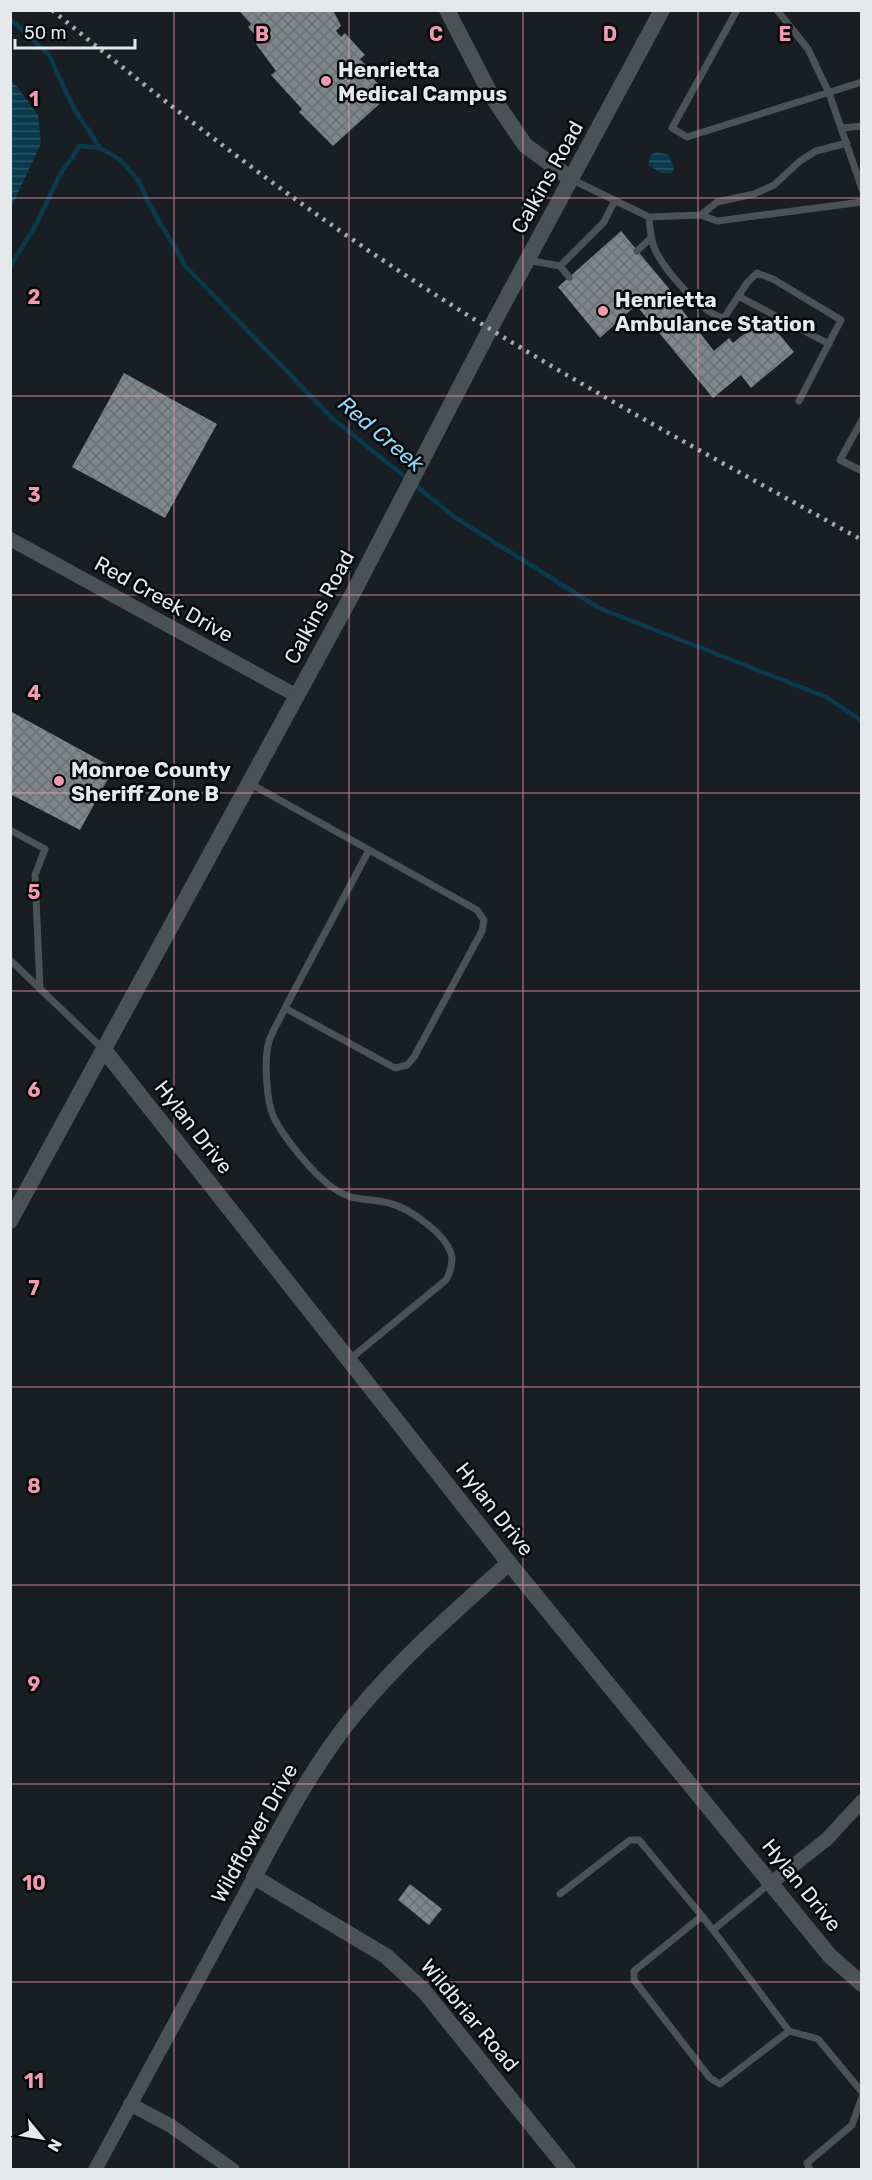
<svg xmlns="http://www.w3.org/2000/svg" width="872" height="2180" font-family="Rubik,sans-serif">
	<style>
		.water { fill: url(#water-rules) }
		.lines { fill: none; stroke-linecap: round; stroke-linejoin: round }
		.stream { stroke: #093a4e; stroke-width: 4.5 }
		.building { fill: url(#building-cross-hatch) }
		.service { stroke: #4b5256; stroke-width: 7 }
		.minor { stroke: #4b5256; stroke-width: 14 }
		.tertiary { stroke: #4b5256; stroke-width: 16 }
		.secondary { stroke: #4b5256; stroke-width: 16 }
		.rail { stroke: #a6abae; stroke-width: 4.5; stroke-dasharray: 3 6; stroke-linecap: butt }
		.grid { fill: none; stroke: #f29aaf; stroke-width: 1.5; stroke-opacity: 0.55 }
		.poi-dot { fill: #f29aaf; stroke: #060809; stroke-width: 2 }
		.labels { text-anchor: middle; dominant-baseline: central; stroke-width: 5; stroke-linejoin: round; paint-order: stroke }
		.poi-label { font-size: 21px; font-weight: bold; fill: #e5e9ec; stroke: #060809; text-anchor: start }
		.street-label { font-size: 21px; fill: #e5e9ec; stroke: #060809 }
		.water-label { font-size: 22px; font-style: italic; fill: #8dd6fc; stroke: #060809 }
		.grid-label { font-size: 20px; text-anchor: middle; font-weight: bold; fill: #f29aaf; stroke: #060809; stroke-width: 5; stroke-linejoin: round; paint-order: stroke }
	</style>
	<defs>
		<pattern id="water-rules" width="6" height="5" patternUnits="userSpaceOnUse" patternTransform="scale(1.5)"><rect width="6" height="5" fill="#093a4e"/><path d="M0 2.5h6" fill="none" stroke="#2d5668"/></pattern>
		<pattern id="building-cross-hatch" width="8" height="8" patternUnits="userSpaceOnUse" patternTransform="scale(1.5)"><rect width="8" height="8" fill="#7e868a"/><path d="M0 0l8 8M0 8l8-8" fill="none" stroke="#6a7073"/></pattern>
	</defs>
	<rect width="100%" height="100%" fill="#181e21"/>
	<!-- water -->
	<path class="water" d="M11,79l27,36 3,28 -30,65z
		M656,152l13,3 5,13 -2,6 -11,-1 -13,-8 3,-10z"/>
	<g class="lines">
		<!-- stream -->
		<path class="stream" d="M10,19l39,36 24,52 27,41
			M10,267l28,-46 21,-45 21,-30 20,2 21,12 18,22 10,22 38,64 146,151 123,99 143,90 227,89 36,24"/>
	</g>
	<!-- building -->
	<path class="building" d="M242,10h91l8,16 -5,5 5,6 4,-4 20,22 -5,4 13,13 -3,3 11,12 -3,2 8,9 -53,48 -34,-34 3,-3 -31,-34 5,-4 -20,-27 4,-4 -12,-13 3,-3 -11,-12z
		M621,231l50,60 -2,2 45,58 15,-13 4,5 32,-26 29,35 -43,36 -10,-13 -28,23 -77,-93 -36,33 -42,-51z
		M124,373l93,51 -52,94 -93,-51z
		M10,711l104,57 -34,62 -70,-36z
		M410,1884l32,25 -13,16 -31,-25z"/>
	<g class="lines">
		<!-- service -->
		<path class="service" d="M737,10l-65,118 15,9 175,-55
			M777,10l31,39 21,44 33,96
			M842,128l20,-2
			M571,179l78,38c1,13 2,25 8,37 11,19 45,60 67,64l23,-35 10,-10 16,6 68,41 -42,81
			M701,215l16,-13 37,-8 20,-9 26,-24 16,-10 31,-8
			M649,217l52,-2 16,6 145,-19
			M637,251l14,-13
			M527,260l33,6 44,-44 10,-20
			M560,266l9,11
			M738,296l91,48
			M862,420l-22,40 22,11
			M249,783l228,127 7,10 -2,11 -68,126 -7,8 -12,3 -110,-60c-5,11 -12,22 -16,33 -5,18 -3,60 5,77 11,21 39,56 59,70 21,15 35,9 56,15 20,5 61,33 63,55 0,8 -2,15 -6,22l-96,79
			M10,830l35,19 -10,26 5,113
			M10,960l93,89
			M285,1008l84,-158
			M769,1884l-56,46 76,101 29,8 44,53
			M560,1894l70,-54h9l63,76 -68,55v9l76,98 10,6 69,-53
			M702,1916l11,14
			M810,2170l-3,-7 45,-38 10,-28"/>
		<!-- minor -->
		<path class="minor" d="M10,539l287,157
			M771,1883l56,-44 35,-38
			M130,2104l41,22 62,44
			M95,2170l159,-293"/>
		<!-- tertiary -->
		<path class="tertiary" d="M447,10l44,85 34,50 46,34
			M509,1563c-54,48 -108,95 -154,151 -41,50 -71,107 -101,163l132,79 38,35 144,179"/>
		<!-- secondary -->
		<path class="secondary" d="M105,1051l404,512 321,393 32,28
			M10,1221l343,-628 137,-264 172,-319"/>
		<!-- rail -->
		<path class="rail" d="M52,10c113,93 229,183 350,263 148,98 305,181 460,267"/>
	</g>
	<!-- grid -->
	<path class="grid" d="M174,10v2160M349,10v2160M523,10v2160M698,10v2160M10,198h852M10,396h852M10,595h852M10,793h852M10,991h852M10,1189h852M10,1387h852M10,1585h852M10,1784h852M10,1982h852"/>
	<!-- markers -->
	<g class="poi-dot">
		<circle cx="326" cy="81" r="6"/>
		<circle cx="603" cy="311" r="6"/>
		<circle cx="59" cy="781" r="6"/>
	</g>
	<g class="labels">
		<!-- poi labels -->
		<g class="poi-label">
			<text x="338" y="69">Henrietta<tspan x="338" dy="24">Medical Campus</tspan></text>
			<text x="615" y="299">Henrietta<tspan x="615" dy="24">Ambulance Station</tspan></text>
			<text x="71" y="769">Monroe County<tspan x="71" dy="24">Sheriff Zone B</tspan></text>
		</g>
		<!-- street labels -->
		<g class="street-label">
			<text transform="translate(547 177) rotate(-61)">Calkins Road</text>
			<text transform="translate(164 599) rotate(29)">Red Creek Drive</text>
			<text transform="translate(319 607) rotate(-62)">Calkins Road</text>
			<text transform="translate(194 1127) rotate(52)">Hylan Drive</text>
			<text transform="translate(495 1509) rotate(52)">Hylan Drive</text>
			<text transform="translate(254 1833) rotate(-61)">Wildflower Drive</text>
			<text transform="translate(802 1885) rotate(51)">Hylan Drive</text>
			<text transform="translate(470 2015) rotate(50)">Wildbriar Road</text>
		</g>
		<!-- water labels -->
		<g class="water-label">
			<text transform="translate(381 434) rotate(40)">Red Creek</text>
		</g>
	</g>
	<g class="grid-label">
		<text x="262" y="41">B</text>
		<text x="436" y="41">C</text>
		<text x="610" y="41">D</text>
		<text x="785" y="41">E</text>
		<text x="34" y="106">1</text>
		<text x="34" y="304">2</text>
		<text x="34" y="502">3</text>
		<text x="34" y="700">4</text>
		<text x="34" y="899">5</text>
		<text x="34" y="1097">6</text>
		<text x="34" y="1295">7</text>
		<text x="34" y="1493">8</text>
		<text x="34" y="1691">9</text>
		<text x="34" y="1890">10</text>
		<text x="34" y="2088">11</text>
	</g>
	<!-- border -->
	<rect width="872" height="2180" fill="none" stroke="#e5e9ec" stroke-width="24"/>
	<!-- north arrow -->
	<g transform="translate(42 2138) rotate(120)" stroke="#060809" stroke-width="4.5" paint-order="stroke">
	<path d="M0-4.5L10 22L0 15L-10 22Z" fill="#e5e9ec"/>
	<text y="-9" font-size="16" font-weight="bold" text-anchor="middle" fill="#e5e9ec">N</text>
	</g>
	<!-- scale -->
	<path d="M15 39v9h120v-9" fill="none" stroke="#e5e9ec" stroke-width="3"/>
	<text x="24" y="39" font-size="18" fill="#e5e9ec" stroke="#060809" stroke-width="4.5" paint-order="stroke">50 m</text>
</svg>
